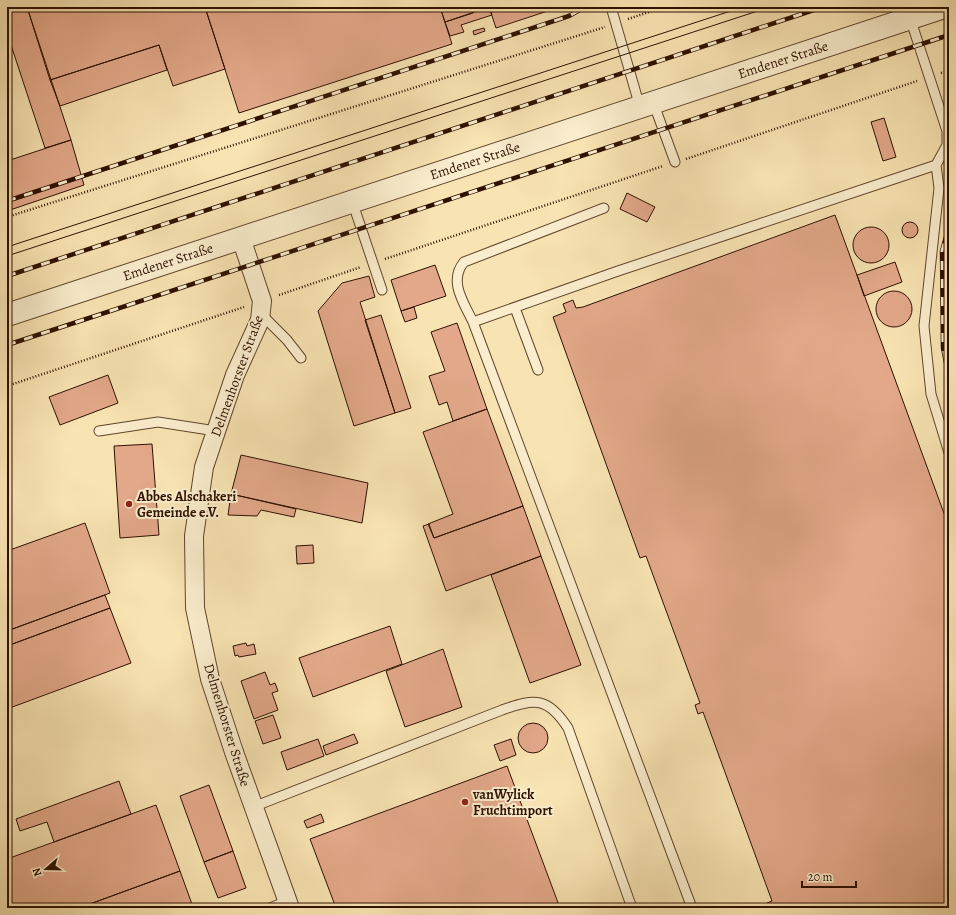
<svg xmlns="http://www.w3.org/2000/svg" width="956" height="915" font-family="Alegreya,serif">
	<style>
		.building { fill: #e2a889; stroke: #2e1100 }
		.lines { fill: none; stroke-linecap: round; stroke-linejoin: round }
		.service-casing { stroke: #60462c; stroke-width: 11 }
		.minor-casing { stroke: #60462c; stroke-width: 20 }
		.tertiary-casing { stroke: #60462c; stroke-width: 24 }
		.path { stroke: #2e1100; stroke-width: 2.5; stroke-dasharray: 1 2; stroke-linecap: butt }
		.service { stroke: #faedcd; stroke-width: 9 }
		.minor { stroke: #faedcd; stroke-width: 18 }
		.tertiary { stroke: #faedcd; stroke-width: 22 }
		.tram { stroke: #2e1100; stroke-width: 1 }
		.rail-casing { stroke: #2e1100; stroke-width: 4.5 }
		.rail { stroke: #faedcd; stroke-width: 3; stroke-dasharray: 9; stroke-linecap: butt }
		.poi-dot { fill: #8f2418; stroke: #faedcd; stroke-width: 1.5 }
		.labels { text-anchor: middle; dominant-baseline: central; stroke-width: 4; stroke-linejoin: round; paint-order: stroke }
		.street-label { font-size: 14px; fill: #2e1100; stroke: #faedcd }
		.poi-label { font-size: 14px; font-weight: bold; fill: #2e1100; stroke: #faedcd; text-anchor: start }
	</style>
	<rect width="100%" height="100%" fill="#f8e3b2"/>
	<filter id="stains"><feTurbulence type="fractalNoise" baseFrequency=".005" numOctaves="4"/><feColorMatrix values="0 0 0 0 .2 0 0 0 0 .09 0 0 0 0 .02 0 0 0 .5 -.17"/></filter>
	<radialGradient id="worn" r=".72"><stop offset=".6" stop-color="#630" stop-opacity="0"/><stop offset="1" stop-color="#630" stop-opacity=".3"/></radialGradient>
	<!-- building -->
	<path class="building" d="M7,7h20l44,133 -26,8 -38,-115z
		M27,7h178l20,62 -52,17 -14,-41 -109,35z
		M205,7h235l12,37 -213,69z
		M440,7h32l1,6 -28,9z
		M489,7h71l-64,21z
		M489,7l3,8 -31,10 3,7 -14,4 -5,-14z
		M484,28l1,3 -11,4 -1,-4z
		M159,45l8,25 -107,36 -10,-26z
		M884,118l12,39 -13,4 -12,-39z
		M71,140l13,45 -77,26v-50z
		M627,193l28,14 -8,15 -27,-13z
		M835,215l114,312v381h-181l-1,-5 5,-2 -69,-189 -5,2 -3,-9 5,-2 -54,-147 -6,2 -87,-241 13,-5 -3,-8 10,-4 3,8 7,-1z
		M902 230a8 8 0 1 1 16 0a8 8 0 1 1-16 0Z
		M853 245a18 18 0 1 1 36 0a18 18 0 1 1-36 0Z
		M895,262l7,20 -38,14 -7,-21z
		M435,265l11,31 -45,15 -10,-31z
		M369,276l6,21 -15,5 35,111 -41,13 -36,-115 24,-28z
		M876 309a18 18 0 1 1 36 0a18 18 0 1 1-36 0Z
		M414,307l3,11 -12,4 -4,-11z
		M381,315l30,93 -16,5 -30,-93z
		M457,323l30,86 -34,12 -6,-19 -8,3 -10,-29 16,-5 -14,-39z
		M108,375l10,28 -58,22 -11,-28z
		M487,409l36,97 -89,32 -6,-14 25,-10 -30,-82z
		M152,444l7,91 -39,3 -6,-92z
		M241,455l127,28 -6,40 -131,-29z
		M231,494l65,15 -2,8 -33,-7 -4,6 -29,-1z
		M523,506l18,50 -95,35 -23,-65 6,-2 5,14z
		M85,523l25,70 -103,38v-80z
		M313,545l1,18 -17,1 -1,-18z
		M541,556l40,109 -51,18 -39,-108z
		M105,595l5,13 -103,38v-15z
		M110,608l21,55 -124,46v-63z
		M390,626l12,38 -89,33 -14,-39z
		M246,643l1,3 7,-2 2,10 -17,3 -1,-2 -3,1 -2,-10z
		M443,649l19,58 -57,20 -19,-56z
		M265,672l5,13 5,-2 3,8 -6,2 6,17 -24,9 -13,-38z
		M273,715l8,23 -18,6 -8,-23z
		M518 738a15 15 0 1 1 30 0a15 15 0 1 1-30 0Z
		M354,734l4,9 -32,12 -3,-9z
		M318,739l6,17 -37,14 -6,-18z
		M511,739l5,16 -16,6 -6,-16z
		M507,766l53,142h-224l-26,-69z
		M119,781l12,33 -77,28 -7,-20 -27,9 -4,-12z
		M209,785l24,66 -29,11 -24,-66z
		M156,805l24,66 -101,37h-72v-49z
		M321,814l3,8 -17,6 -3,-7z
		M233,851l13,37 -28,10 -14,-36z
		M180,871l13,36 -114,1z"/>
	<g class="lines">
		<!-- service casing -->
		<g class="service-casing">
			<path id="service" d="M611,7l29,100
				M653,102l22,60
				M936,165l3,23 -15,138 7,68 18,59
				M352,201l30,89
				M515,308l23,62
				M261,314l26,26 14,18
				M473,322c-9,-19 -25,-41 -9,-60l140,-54
				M99,431l59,-9 58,9
				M253,807l249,-97c33,-12 46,-13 66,18l64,180
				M270,908l17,-7
				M692,908l-219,-586 145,-51 318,-106 11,-20v-14l-37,-113"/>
		</g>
		<!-- minor casing -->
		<g class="minor-casing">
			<path id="minor" d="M241,238l21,63 -2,19 -25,55 -31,92 -10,69 1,72 15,71 24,73 56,156"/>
		</g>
		<!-- tertiary casing -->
		<g class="tertiary-casing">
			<path id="tertiary" d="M7,315l937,-308"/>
		</g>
		<!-- path -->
		<path class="path" d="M628,19l36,-12
			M941,73l8,-2
			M686,159l231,-78
			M7,217l598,-190
			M385,259l278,-93
			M279,295l82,-28
			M7,386l237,-79"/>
		<!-- service -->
		<use href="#service" class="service"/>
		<!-- minor -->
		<use href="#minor" class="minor"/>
		<!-- tertiary -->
		<use href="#tertiary" class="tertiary"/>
		<!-- tram -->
		<path class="tram" d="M7,247l736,-240
			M7,256l763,-249"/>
		<!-- rail casing -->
		<g class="rail-casing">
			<path id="rail" d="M7,201l562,-185 16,-9
				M949,226l-7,25 1,97 6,29
				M7,276l816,-269
				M7,345l942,-310"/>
		</g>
		<!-- rail -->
		<use href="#rail" class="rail"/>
	</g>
	<!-- markers -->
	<g class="poi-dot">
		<circle cx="129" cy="504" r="4"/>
		<circle cx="465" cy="802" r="4"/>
	</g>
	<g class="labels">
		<!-- street labels -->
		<g class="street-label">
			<text transform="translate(783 60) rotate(-18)">Emdener Straße</text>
			<text transform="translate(475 161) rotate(-18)">Emdener Straße</text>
			<text transform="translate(168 262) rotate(-18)">Emdener Straße</text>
			<text transform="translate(237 376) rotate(-70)">Delmenhorster Straße</text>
			<text transform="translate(227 725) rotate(73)">Delmenhorster Straße</text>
		</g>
		<!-- poi labels -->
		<g class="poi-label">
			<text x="137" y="496">Abbes Alschakeri<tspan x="137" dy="16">Gemeinde e.V.</tspan></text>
			<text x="473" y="794">vanWylick<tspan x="473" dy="16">Fruchtimport</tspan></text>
		</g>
	</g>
	<!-- margin -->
	<rect width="956" height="915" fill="none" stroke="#f8e3b2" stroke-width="24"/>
	<rect x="8" y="8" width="940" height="899" fill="none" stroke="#2e1100" stroke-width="2"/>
	<rect x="12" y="12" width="932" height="891" fill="none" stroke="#2e1100"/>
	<!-- north arrow -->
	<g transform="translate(46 869) rotate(250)" stroke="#faedcd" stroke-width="3" paint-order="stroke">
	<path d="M0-3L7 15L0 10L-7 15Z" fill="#2e1100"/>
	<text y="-6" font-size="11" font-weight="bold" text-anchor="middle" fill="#2e1100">N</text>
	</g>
	<!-- scale -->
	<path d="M802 881v6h54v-6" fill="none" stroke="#2e1100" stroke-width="2"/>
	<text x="808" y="881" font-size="12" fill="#2e1100" stroke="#faedcd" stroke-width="3" paint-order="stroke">20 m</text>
	<rect width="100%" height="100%" filter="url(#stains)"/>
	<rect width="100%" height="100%" fill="url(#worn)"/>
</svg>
